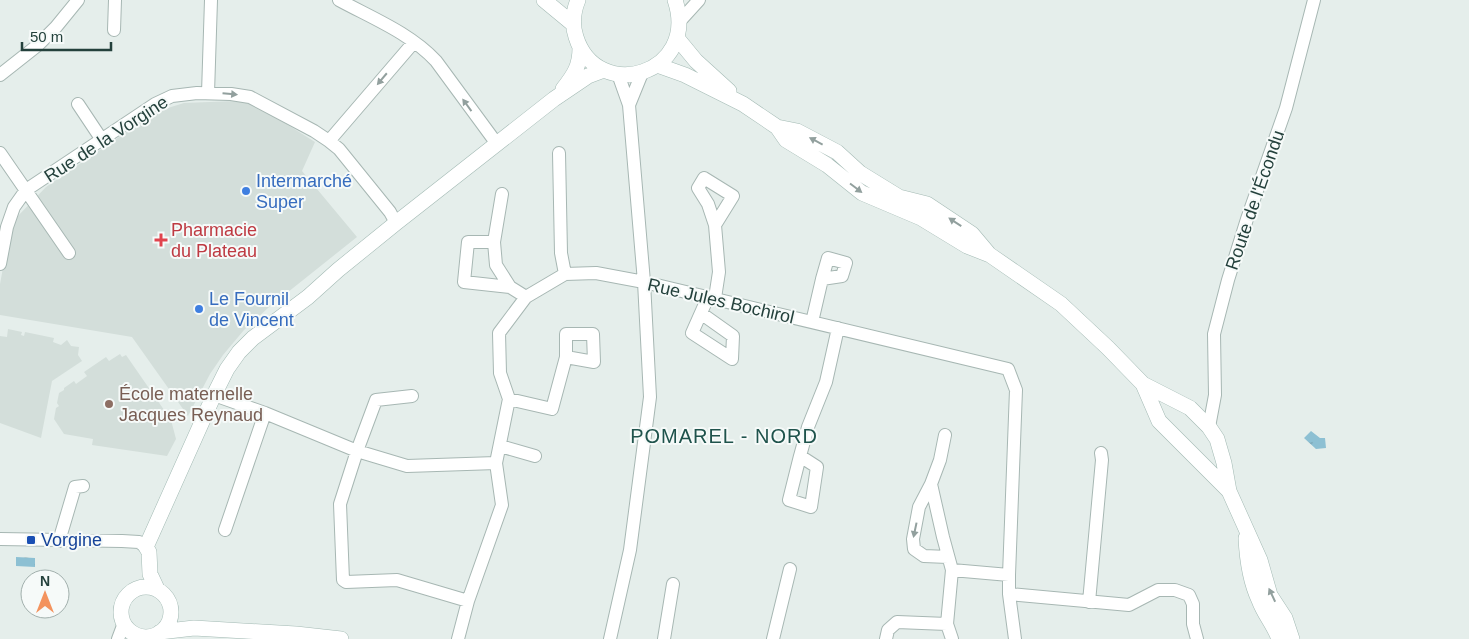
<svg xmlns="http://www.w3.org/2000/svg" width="1469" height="639" font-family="Arial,sans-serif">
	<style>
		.built { fill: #d3deda }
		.water { fill: url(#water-ripples) }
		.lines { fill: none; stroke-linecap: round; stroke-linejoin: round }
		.street-casing { stroke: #a7b7b3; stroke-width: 14 }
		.secondary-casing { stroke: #a3bab4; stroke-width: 16 }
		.street { stroke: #fff; stroke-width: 12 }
		.secondary { stroke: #fff; stroke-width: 15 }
		.oneway { fill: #92a09e }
		.shop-dot { fill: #3f7fe0; stroke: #f6faf9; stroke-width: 2 }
		.health-dot { fill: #e0444e; stroke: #f6faf9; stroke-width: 2 }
		.education-dot { fill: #8d6e63; stroke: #f6faf9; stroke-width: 2 }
		.transit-dot { fill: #1a4fb4; stroke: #f6faf9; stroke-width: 2 }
		.labels { text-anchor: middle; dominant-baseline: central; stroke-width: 4; stroke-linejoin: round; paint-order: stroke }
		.street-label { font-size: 18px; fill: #24413c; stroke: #f6faf9 }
		.shop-label { font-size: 18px; fill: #366cbe; stroke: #f6faf9; text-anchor: start }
		.health-label { font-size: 18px; fill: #be3a42; stroke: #f6faf9; text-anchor: start }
		.education-label { font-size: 18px; fill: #785e54; stroke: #f6faf9; text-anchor: start }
		.transit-label { font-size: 18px; fill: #164399; stroke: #f6faf9; text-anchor: start }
		.quarter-label { font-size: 20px; letter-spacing: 1px; fill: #1f534c; stroke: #f6faf9 }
	</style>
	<defs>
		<pattern id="water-ripples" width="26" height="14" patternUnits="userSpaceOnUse" patternTransform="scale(1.25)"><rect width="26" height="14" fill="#8dc0d3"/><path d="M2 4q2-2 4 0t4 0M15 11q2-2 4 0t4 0" fill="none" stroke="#739eac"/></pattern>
	</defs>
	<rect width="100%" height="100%" fill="#e5eeeb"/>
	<!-- built -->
	<path class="built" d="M235,101l12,2 14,5 54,34 -13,29 55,66 -89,71 -24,22 -21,25 -13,19 -22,42 -56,-79 -132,-22v-31l10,-54 6,-12 30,-31 105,-72 20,-8 13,-4z
		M8,329l14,3 -1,3 3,1 1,-4 29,6 -1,4 8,3 6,-5 4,6 8,1 -1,8 4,6 -30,20 -11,57 -41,-15v-87l7,1z
		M120,354l2,3 4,-2 45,65 5,19 -9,17 -75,-11 1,-6 -29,-5 -10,-15 2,-11 3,-2 -2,-3 2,-10 5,-3v-2l10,-7 2,3 11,-8 -3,-4 22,-15 3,4z"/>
	<!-- water -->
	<path class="water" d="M1311,431l9,7h5l1,10 -10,1 -12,-11z
		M16,557l19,1v9l-19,-1z"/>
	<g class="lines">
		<!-- street casing -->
		<g class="street-casing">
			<path id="street" d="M339,0c33,18 71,33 97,61l61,83
				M679,22l20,-22
				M114,30l1,-30
				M0,75l38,-30 18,-18 22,-27
				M208,93l3,-93
				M78,104l24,36
				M629,105l13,-32
				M329,141l85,-99
				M0,153l69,100
				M559,153l2,100 4,21
				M502,194l-8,48 2,23 14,22
				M715,225l-7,-21 -10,-16 6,-10 29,18 -18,29 4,47 -4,26
				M494,242h-26l-4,40 46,5 16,10
				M0,264l7,-37 7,-20 12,-17 129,-86 17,-8 25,-3 34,1 19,3 64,34 15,10 10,8 51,63 6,11
				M702,314l31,22 -1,23 -40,-26 16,-36
				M812,322l10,-43 20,-3 4,-13 -18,-5 -6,21
				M214,395l51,18 92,38 50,15 89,-3
				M412,396l-36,4 -19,51 -17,53 3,76 3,2 51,-2 71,21
				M509,399l43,10 14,-52v-23h27l1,28 -28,-5
				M1209,427l6,-32 -1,-61 14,-54 19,-61 39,-111 28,-108
				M945,435l-5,25 -9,24 -12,23 -6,32 1,10 10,7 24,1
				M500,446l35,10
				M800,456l-11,44 22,7 6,-40 -17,-11 8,-29 18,-45 12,-54
				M931,484l12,53 9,33 57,5
				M225,530l40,-117
				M0,539l122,2 17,1 7,5
				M59,541l16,-54 8,-1
				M1009,594l120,11 29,-15h17l14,5 4,9v20l4,15
				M1089,602l13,-142 -1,-7
				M118,639l6,-16
				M134,639l5,-3
				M458,639l10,-38 34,-96 -6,-42 13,-64 -9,-26 -1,-40 27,-36 39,-23 31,-1 48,9 364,87 8,21 -7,185v19l6,45
				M610,639l20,-89 20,-153 -6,-115 -15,-177 -11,-31
				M664,639l9,-55
				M773,639l17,-70
				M886,639l2,-9 9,-8 50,2
				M952,639l-5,-15 5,-54"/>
		</g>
		<!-- secondary casing -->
		<g class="secondary-casing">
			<path id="secondary" d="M544,0l29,24
				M578,0c-5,12 -6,25 -2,37 21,67 124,38 99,-37
				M677,38l19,23 33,30
				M657,65l28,10 58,29 34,23 9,13 41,25 35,28 59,25 46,28 23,9 71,49 47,44 35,36 47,24 19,19 8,12 7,24 5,28 31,69 10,35 15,23 7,21
				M563,89c11,-14 17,-23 17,-41
				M777,127l20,4 40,21 23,21 39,24 28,7 45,30 16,19
				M1143,384l16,37 70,70
				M1246,538c1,21 4,43 13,62 5,14 15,25 20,39
				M121 612a25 25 0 1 1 50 0a25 25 0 1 1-50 0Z
				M157,589l-7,-15 -1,-22 -3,-5 68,-152 13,-26 12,-17 14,-14 55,-41 30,-27 58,-47 158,-124 34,-23 16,-6
				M160,632l34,-4 102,6 45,5"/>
		</g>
		<!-- street -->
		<use href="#street" class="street"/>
		<!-- secondary -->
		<use href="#secondary" class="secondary"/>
	</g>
	<!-- one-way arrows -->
	<defs><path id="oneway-solid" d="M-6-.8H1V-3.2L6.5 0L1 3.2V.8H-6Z" transform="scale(1.25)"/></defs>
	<g class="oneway">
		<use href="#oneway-solid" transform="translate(382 79) rotate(130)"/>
		<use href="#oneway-solid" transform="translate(230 94) rotate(5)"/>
		<use href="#oneway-solid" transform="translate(467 105) rotate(-126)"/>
		<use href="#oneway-solid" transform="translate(816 141) rotate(-152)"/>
		<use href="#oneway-solid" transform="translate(856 188) rotate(37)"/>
		<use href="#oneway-solid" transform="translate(955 222) rotate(-147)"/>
		<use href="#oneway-solid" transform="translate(915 530) rotate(102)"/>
		<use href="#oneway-solid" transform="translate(1272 595) rotate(-115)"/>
	</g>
	<!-- markers -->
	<g class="shop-dot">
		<circle cx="246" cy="191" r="5"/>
		<circle cx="199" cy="309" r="5"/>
	</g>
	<path class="health-dot" d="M158.5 232.5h5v5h5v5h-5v5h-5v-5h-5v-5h5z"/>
	<circle class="education-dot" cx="109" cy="404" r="5"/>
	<rect class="transit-dot" x="26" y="535" width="10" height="10" rx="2.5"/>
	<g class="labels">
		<!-- street labels -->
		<g class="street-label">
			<text transform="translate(106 139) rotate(-33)">Rue de la Vorgine</text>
			<text transform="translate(1255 200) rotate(-71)">Route de l'Écondu</text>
			<text transform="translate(721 301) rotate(13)">Rue Jules Bochirol</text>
		</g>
		<!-- shop labels -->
		<g class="shop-label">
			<text x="256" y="181">Intermarché<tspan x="256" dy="21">Super</tspan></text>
			<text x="209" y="299">Le Fournil<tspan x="209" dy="21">de Vincent</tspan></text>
		</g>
		<!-- health labels -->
		<g class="health-label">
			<text x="171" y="230">Pharmacie<tspan x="171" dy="21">du Plateau</tspan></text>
		</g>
		<!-- education labels -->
		<g class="education-label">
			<text x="119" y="394">École maternelle<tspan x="119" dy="21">Jacques Reynaud</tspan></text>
		</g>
		<!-- transit labels -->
		<g class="transit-label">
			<text x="41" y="540">Vorgine</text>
		</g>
		<!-- quarter labels -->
		<g class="quarter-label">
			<text x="724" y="436">POMAREL - NORD</text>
		</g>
	</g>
	<!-- north arrow -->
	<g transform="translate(45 594)"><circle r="24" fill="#f6faf9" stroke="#a2b0ad"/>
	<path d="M0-4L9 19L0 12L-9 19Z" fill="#f3935e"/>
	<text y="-8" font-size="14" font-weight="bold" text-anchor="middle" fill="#24413c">N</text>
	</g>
	<!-- scale -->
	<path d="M22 42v8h89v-8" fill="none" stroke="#24413c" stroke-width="2.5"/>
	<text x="30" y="42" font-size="15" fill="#24413c" stroke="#f6faf9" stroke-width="4" paint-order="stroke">50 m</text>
</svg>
